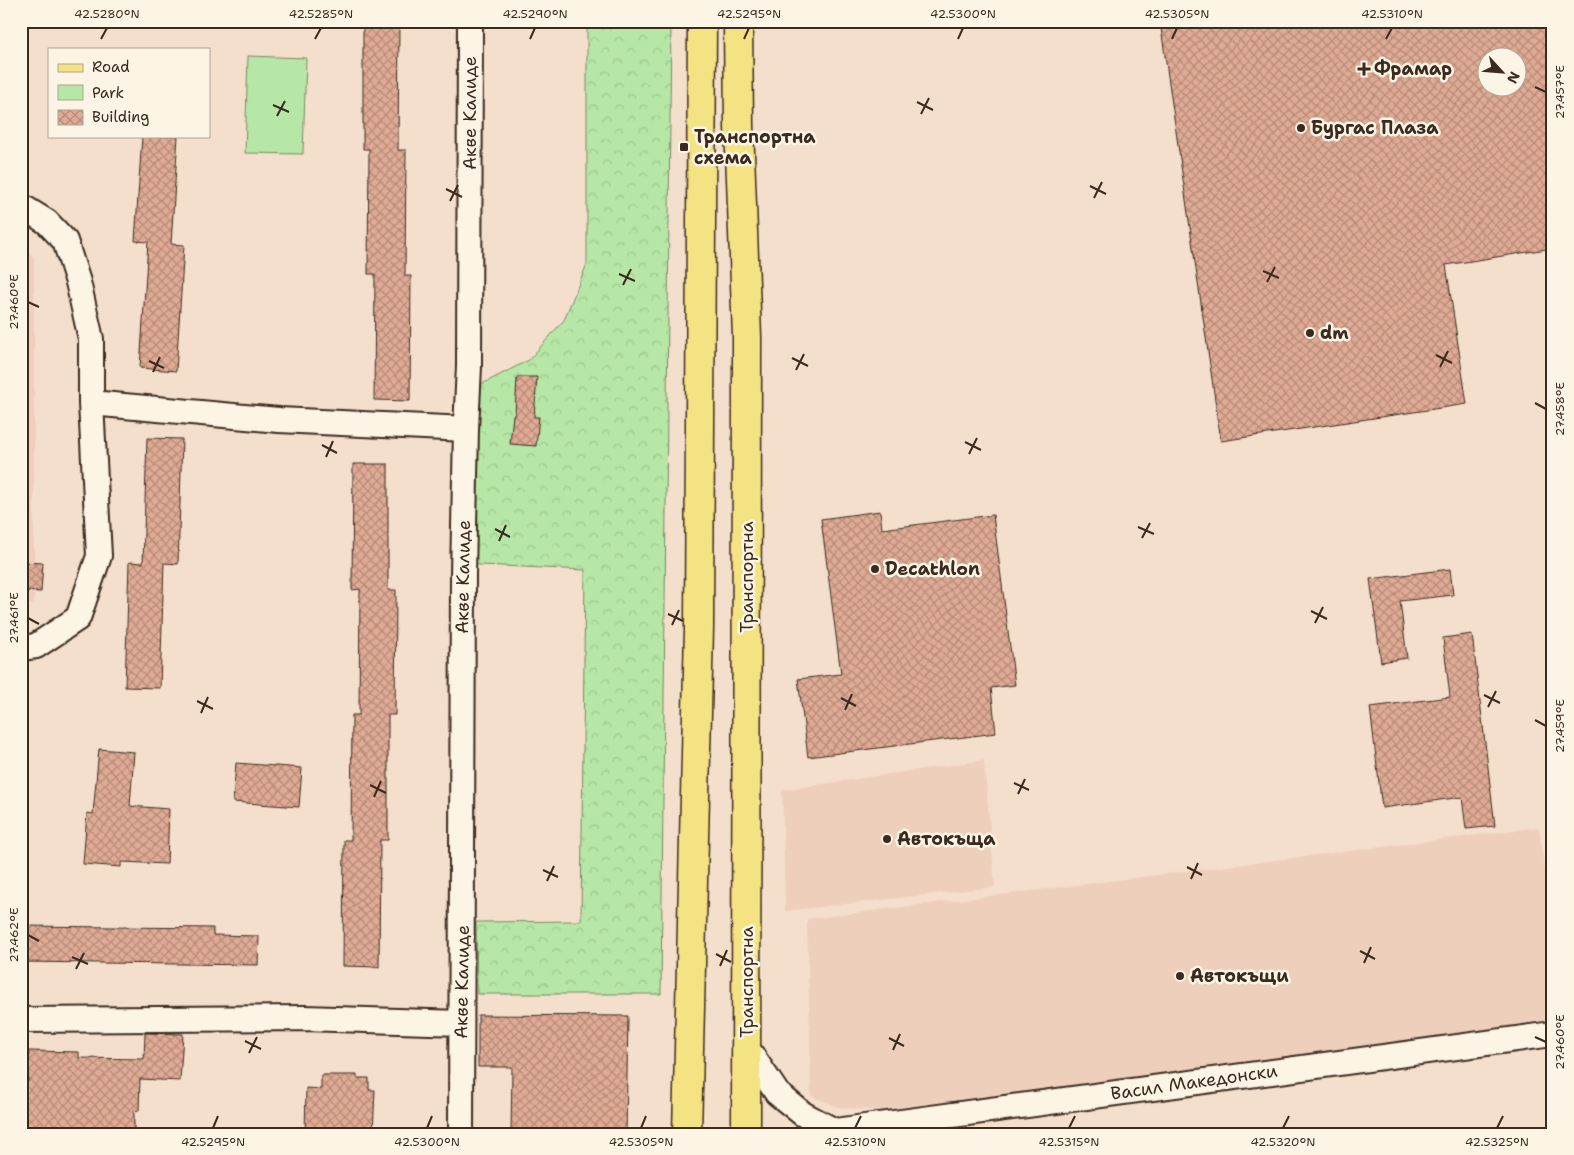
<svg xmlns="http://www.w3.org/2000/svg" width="1574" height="1155" font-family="'Shantell Sans',sans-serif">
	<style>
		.built { fill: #eecfbc }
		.green { fill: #b6e7a6; stroke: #788862 }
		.forest { fill: url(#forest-crowns); stroke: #788862 }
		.building { fill: url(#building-cross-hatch); stroke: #3b2a1e; fill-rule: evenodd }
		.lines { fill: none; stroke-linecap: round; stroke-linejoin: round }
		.street-casing { stroke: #3b2a1e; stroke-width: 28 }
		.primary-casing { stroke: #3b2a1e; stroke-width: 31 }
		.street { stroke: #fcf5e5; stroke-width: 24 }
		.primary { stroke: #f4e382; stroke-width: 28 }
		.ticks { fill: none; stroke: #3b2a1e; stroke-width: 2 }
		.poi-dot { fill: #3b2a1e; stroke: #fcf5e5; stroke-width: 2 }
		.labels { text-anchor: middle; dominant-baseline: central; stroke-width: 5; stroke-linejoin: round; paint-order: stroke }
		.poi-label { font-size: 18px; font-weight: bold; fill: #3b2a1e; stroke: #fcf5e5; text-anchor: start }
		.street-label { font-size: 18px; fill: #3b2a1e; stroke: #fcf5e5 }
		.neatline { fill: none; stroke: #3b2a1e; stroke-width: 2 }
		.ticks-label { font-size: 12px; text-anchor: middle; fill: #3b2a1e }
	</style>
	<defs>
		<pattern id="forest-crowns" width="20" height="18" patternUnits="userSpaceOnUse" patternTransform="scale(1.25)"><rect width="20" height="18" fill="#b6e7a6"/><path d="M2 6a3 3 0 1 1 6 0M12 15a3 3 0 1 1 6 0" fill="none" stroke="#9dc68e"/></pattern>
		<pattern id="building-cross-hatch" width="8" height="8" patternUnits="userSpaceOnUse" patternTransform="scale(1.25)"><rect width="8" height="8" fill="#e0ab95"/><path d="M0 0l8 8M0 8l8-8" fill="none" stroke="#b78b79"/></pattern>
	</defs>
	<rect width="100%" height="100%" fill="#f4dfcd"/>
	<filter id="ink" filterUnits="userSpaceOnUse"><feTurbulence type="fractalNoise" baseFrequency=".02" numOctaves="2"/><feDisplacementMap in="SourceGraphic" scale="10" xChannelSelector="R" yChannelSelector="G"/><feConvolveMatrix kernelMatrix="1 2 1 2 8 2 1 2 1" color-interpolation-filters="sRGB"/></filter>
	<g filter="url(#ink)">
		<!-- built -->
		<path class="built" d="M21,249l13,8v347l-13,2z
			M984,760l11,127 -210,24 -3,-121z
			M1539,827l14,110v87l-666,88 -49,-5 -27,-11 -4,-177z"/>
		<!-- green -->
		<path class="green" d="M248,56l58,2 -3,96 -58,-1z"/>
		<!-- forest -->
		<path class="forest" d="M587,21h84l-10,973h-184l-1,-72 105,-1 4,-351 -124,-6 1,-181h22l45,-23 35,-40 23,-56z"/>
		<!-- building -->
		<path class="building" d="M1160,21h393v227l-107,17 21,139 -246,37zM1486,58h30v30h-30z
			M363,24h36l-1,126h8l-1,126h6l-1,125 -36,-1 1,-126h-7l1,-125h-6z
			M142,136h36l-7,108 13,1 -8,126 -36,-3 8,-126 -13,-1z
			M517,377h20l-3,40h5l-3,29 -26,-2 3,-29h2z
			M147,438l35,1 -4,125 -14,-1 -4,125 -35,-1 4,-125 14,1z
			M353,464h35v126h8l-1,125h-7v125h-8l-1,127 -36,-1 1,-126h7l1,-125h7l1,-126 -8,1z
			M880,511l2,18 111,-14 22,170 -24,3 5,45 -188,24 -10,-78 43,-5 -20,-155z
			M21,562l22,1 -2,29 -20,-1z
			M1450,569l3,26 -53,6 7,57 -26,4 -11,-83z
			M1472,634l23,192 -29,3 -4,-32 -80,11 -12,-101 80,-10 -7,-59z
			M99,749l35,3 -4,54 39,3 -2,55 -46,-2v5l-38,-3 4,-51 6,1z
			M236,763l66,5 -3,39 -66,-5z
			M21,926l192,2v7l46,1 -1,29 -237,-3z
			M478,1015l150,1 -2,118h-115l1,-67h-34z
			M145,1033l38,1 -3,47 -40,-2 -1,32 -5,-1v23l-113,-3v-49h7l1,-30 50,1v6l65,1z
			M321,1075h36v3h12v12h6l-2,44h-68l1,-46 15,1z"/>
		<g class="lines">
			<!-- street casing -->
			<g class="street-casing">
				<path id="street" d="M21,206l26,16 18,19 13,41 13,57v64l8,153 -21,62 -42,28 -15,2
					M91,403l188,17 187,9
					M21,1020l283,-2 157,5
					M747,1048l30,45 26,21 32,17
					M461,1134l2,-559 3,-146 3,-63 1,-345
					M828,1134l7,-3 718,-97"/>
			</g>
			<!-- primary casing -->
			<g class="primary-casing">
				<path id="primary" d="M738,21l1,105 8,211 -1,797
					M687,1134l12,-506 3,-607"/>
			</g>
			<!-- street -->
			<use href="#street" class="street"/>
			<!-- primary -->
			<use href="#primary" class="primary"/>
		</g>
	</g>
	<!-- ticks -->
	<path class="ticks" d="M101,39l6,-11M315,39l6,-11M530,39l5,-11M744,39l5,-11M958,39l5,-11M1172,39l5,-11M1386,39l6,-11M1535,87l11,5M917,102l16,8M273,105l16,7M921,114l8,-16M277,116l8,-15M1090,186l16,8M446,189l16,8M1094,198l8,-16M450,201l8,-16M1263,271l16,7M619,274l16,7M1267,282l8,-15M623,285l8,-16M28,302l11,5M1436,355l16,8M792,358l16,8M149,361l15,7M1440,367l8,-16M796,370l8,-16M153,372l7,-15M1535,403l11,6M965,442l16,8M322,445l15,8M969,454l8,-16M326,457l7,-16M1138,527l16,7M495,529l15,8M1142,538l8,-15M499,541l7,-16M1311,611l16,8M668,614l15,7M28,618l11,6M1315,623l8,-16M672,625l7,-15M1484,695l16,8M841,698l15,8M197,701l16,8M1488,707l8,-16M845,710l7,-16M201,713l7,-16M1535,720l11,6M1014,783l15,7M370,785l16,8M1018,794l7,-15M374,797l7,-16M1187,867l15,8M543,870l15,7M1191,879l7,-16M547,881l7,-15M28,935l11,6M1360,951l15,8M716,954l15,8M72,957l16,7M1364,963l7,-16M720,966l7,-16M76,969l8,-16M1535,1037l11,5M889,1038l15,8M245,1041l16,8M893,1050l7,-16M249,1053l8,-16M213,1128l5,-12M427,1128l5,-12M641,1128l5,-12M855,1128l6,-12M1069,1128l6,-12M1283,1128l6,-12M1497,1128l6,-12"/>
	<!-- markers -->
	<g class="poi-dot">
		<path d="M1361.5 61.5h5v5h5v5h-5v5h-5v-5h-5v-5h5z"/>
		<circle cx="1301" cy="128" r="5"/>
		<rect x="679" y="142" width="10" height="10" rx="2.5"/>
		<circle cx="1310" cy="333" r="5"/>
		<circle cx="875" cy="569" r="5"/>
		<circle cx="887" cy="839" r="5"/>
		<circle cx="1180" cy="976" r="5"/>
	</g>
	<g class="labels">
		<!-- poi labels -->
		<g class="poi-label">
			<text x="1374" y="69">Фрамар</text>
			<text x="1311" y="128">Бургас Плаза</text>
			<text x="694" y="137">Транспортна<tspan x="694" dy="21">схема</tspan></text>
			<text x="1320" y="333">dm</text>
			<text x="885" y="569">Decathlon</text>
			<text x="897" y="839">Автокъща</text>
			<text x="1190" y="976">Автокъщи</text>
		</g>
		<!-- street labels -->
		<g class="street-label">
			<text transform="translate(470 113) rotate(-90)">Акве Калиде</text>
			<text transform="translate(463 577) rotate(-89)">Акве Калиде</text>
			<text transform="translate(747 577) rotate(-90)">Транспортна</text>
			<text transform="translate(462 982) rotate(-89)">Акве Калиде</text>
			<text transform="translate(747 982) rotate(-90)">Транспортна</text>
			<text transform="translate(1194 1082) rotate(-8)">Васил Македонски</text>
		</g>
	</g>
	<!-- margin -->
	<rect width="1574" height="1155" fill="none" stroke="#fcf5e5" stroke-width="55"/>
	<!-- legend -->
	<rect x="48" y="48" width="162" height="90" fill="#fcf5e5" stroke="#afa495"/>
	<rect x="58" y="64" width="25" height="8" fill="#f4e382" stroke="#afa495"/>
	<text x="92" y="72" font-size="15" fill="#3b2a1e">Road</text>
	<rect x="58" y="85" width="25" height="15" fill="#b6e7a6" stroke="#afa495"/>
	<text x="92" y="98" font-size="15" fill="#3b2a1e">Park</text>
	<rect x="58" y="110" width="25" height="15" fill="url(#building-cross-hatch)" stroke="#afa495"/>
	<text x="92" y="122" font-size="15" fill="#3b2a1e">Building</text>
	<!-- north arrow -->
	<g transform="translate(1502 72) rotate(116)"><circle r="24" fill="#fcf5e5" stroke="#afa495"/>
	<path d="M0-4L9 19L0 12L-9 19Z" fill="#3b2a1e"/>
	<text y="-8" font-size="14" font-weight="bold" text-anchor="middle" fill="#3b2a1e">N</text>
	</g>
	<rect x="28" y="28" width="1518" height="1100" class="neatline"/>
	<g class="ticks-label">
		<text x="107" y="18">42.5280°N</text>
		<text x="321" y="18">42.5285°N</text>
		<text x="535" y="18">42.5290°N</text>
		<text x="749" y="18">42.5295°N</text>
		<text x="963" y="18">42.5300°N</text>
		<text x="1177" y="18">42.5305°N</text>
		<text x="1392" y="18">42.5310°N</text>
		<text transform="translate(1560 92) rotate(-90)" y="4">27.457°E</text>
		<text transform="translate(14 302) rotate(-90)" y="4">27.460°E</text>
		<text transform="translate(1560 409) rotate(-90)" y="4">27.458°E</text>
		<text transform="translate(14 618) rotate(-90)" y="4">27.461°E</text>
		<text transform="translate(1560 726) rotate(-90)" y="4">27.459°E</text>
		<text transform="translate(14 935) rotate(-90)" y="4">27.462°E</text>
		<text transform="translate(1560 1042) rotate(-90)" y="4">27.460°E</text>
		<text x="213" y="1146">42.5295°N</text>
		<text x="427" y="1146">42.5300°N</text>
		<text x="641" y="1146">42.5305°N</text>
		<text x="855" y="1146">42.5310°N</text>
		<text x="1069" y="1146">42.5315°N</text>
		<text x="1283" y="1146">42.5320°N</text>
		<text x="1497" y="1146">42.5325°N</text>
	</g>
</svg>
